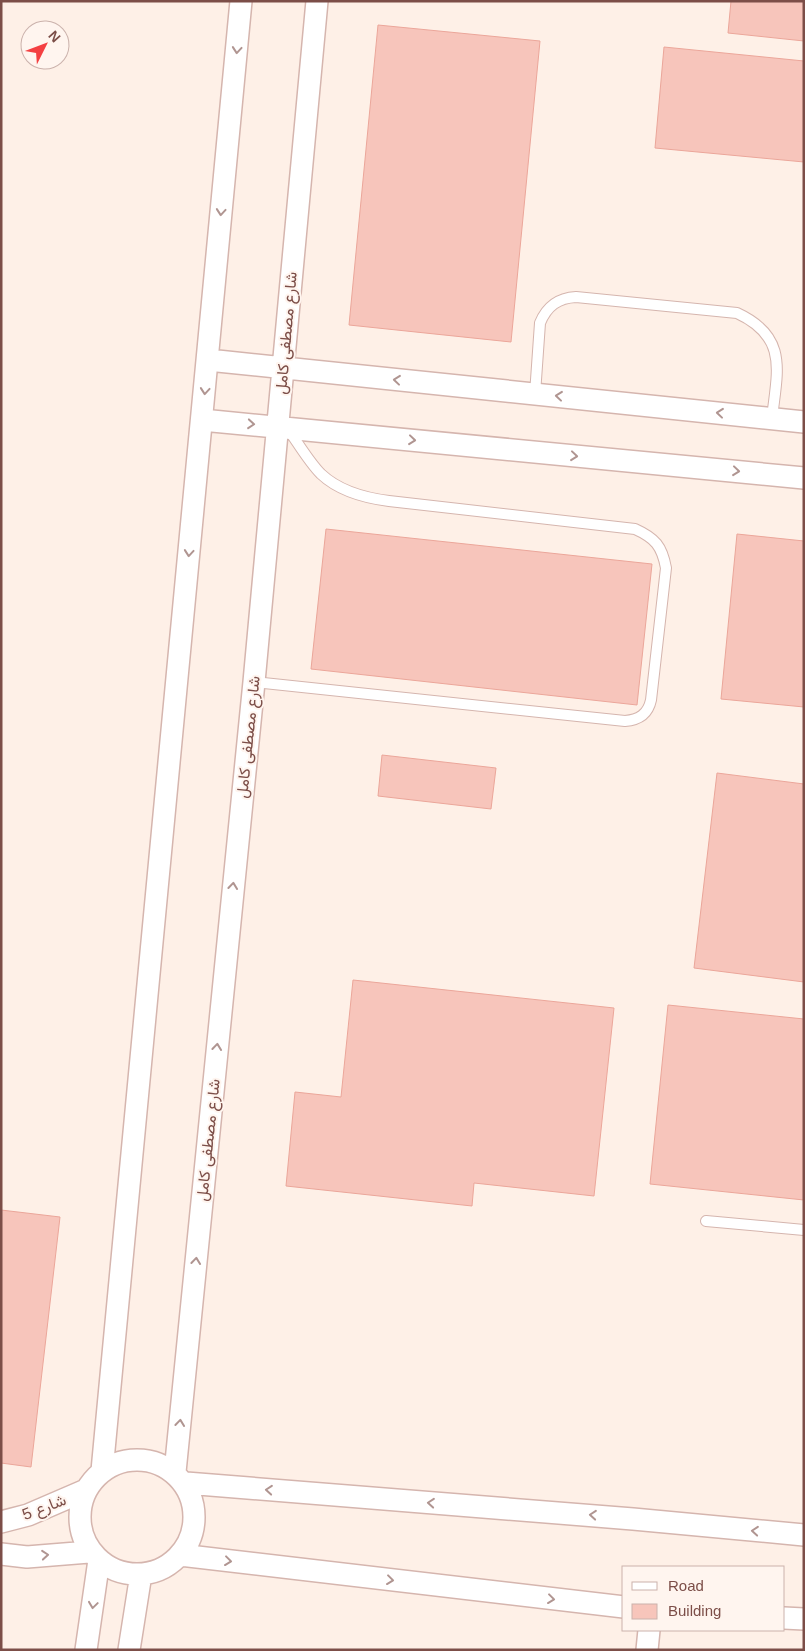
<svg xmlns="http://www.w3.org/2000/svg" width="805" height="1651" font-family="Helvetica,Vazirmatn,sans-serif">
	<style>
		.building { fill: #f7c5bb; stroke: #eba69a }
		.lines { fill: none; stroke-linecap: round; stroke-linejoin: round }
		.service-casing { stroke: #d5b5ae; stroke-width: 12 }
		.minor-casing { stroke: #d5b5ae; stroke-width: 24 }
		.service { stroke: #fff; stroke-width: 10 }
		.minor { stroke: #fff; stroke-width: 21 }
		.oneway { stroke: #b09591 }
		.labels { text-anchor: middle; dominant-baseline: central; stroke-width: 4; stroke-linejoin: round; paint-order: stroke }
		.street-label { font-size: 16px; fill: #7c4e48; stroke: #fff5ef }
	</style>
	<rect width="100%" height="100%" fill="#fef0e7"/>
	<!-- building -->
	<path class="building" d="M731,1h73v40l-76,-8z
		M378,25l162,16 -29,301 -162,-17z
		M664,47l140,14v101l-149,-14z
		M326,529l326,35 -15,141 -326,-36z
		M737,534l67,7v166l-83,-8z
		M382,755l114,13 -5,41 -113,-13z
		M717,773l87,11v198l-110,-14z
		M353,980l261,28 -20,188 -120,-13 -2,23 -186,-20 9,-94 46,5z
		M668,1005l136,14v181l-154,-16z
		M1,1210l59,7 -29,250 -30,-4z"/>
	<g class="lines">
		<!-- service casing -->
		<g class="service-casing">
			<path id="service" d="M535,394l5,-71c7,-17 18,-25 36,-26l161,16c52,24 40,59 35,105
				M254,682l371,39c14,-1 23,-7 26,-21l15,-132c-4,-22 -11,-30 -31,-39l-246,-28c-24,-3 -50,-10 -68,-27 -12,-12 -23,-31 -33,-45
				M706,1221l98,9"/>
		</g>
		<!-- minor casing -->
		<g class="minor-casing">
			<path id="minor" d="M208,360l596,62
				M202,420l602,58
				M80 1517a57 57 0 1 1 114 0a57 57 0 1 1-114 0Z
				M102,1471l139,-1470
				M175,1472l79,-790 63,-681
				M186,1483l447,36 171,16
				M1,1522l27,-7 58,-25
				M1,1554l26,3 62,-5
				M180,1555l444,52
				M784,1618l20,1
				M86,1650l13,-90
				M129,1650l12,-76
				M647,1650l2,-20"/>
		</g>
		<!-- service -->
		<use href="#service" class="service"/>
		<!-- minor -->
		<use href="#minor" class="minor"/>
	</g>
	<!-- one-way arrows -->
	<defs><path id="oneway-chevron" d="M-2-3.5L2.5 0L-2 3.5" fill="none" stroke-width="1.6" stroke-linecap="round" stroke-linejoin="round" transform="scale(1.25)"/></defs>
	<g class="oneway">
		<use href="#oneway-chevron" transform="translate(237 50) rotate(95)"/>
		<use href="#oneway-chevron" transform="translate(221 212) rotate(95)"/>
		<use href="#oneway-chevron" transform="translate(397 380) rotate(-174)"/>
		<use href="#oneway-chevron" transform="translate(205 391) rotate(95)"/>
		<use href="#oneway-chevron" transform="translate(559 396) rotate(-174)"/>
		<use href="#oneway-chevron" transform="translate(720 413) rotate(-174)"/>
		<use href="#oneway-chevron" transform="translate(251 424) rotate(5)"/>
		<use href="#oneway-chevron" transform="translate(412 440) rotate(6)"/>
		<use href="#oneway-chevron" transform="translate(574 456) rotate(6)"/>
		<use href="#oneway-chevron" transform="translate(736 471) rotate(6)"/>
		<use href="#oneway-chevron" transform="translate(189 553) rotate(95)"/>
		<use href="#oneway-chevron" transform="translate(233 886) rotate(-84)"/>
		<use href="#oneway-chevron" transform="translate(217 1047) rotate(-84)"/>
		<use href="#oneway-chevron" transform="translate(196 1261) rotate(-84)"/>
		<use href="#oneway-chevron" transform="translate(180 1423) rotate(-84)"/>
		<use href="#oneway-chevron" transform="translate(269 1490) rotate(-175)"/>
		<use href="#oneway-chevron" transform="translate(431 1503) rotate(-175)"/>
		<use href="#oneway-chevron" transform="translate(593 1515) rotate(-175)"/>
		<use href="#oneway-chevron" transform="translate(755 1531) rotate(-175)"/>
		<use href="#oneway-chevron" transform="translate(45 1555) rotate(-5)"/>
		<use href="#oneway-chevron" transform="translate(228 1561) rotate(7)"/>
		<use href="#oneway-chevron" transform="translate(390 1580) rotate(7)"/>
		<use href="#oneway-chevron" transform="translate(551 1599) rotate(7)"/>
		<use href="#oneway-chevron" transform="translate(93 1605) rotate(98)"/>
	</g>
	<g class="labels">
		<!-- street labels -->
		<g class="street-label">
			<text transform="translate(286 333) rotate(-85)">شارع مصطفى كامل</text>
			<text transform="translate(248 737) rotate(-84)">شارع مصطفى كامل</text>
			<text transform="translate(208 1140) rotate(-84)">شارع مصطفى كامل</text>
			<text transform="translate(44 1507) rotate(-21)">شارع 5</text>
		</g>
	</g>
	<!-- border -->
	<rect width="805" height="1651" fill="none" stroke="#7c4e48" stroke-width="5"/>
	<!-- legend -->
	<rect x="622" y="1566" width="162" height="65" fill="#fff5ef" stroke="#cbb2ac"/>
	<rect x="632" y="1582" width="25" height="8" fill="#ffffff" stroke="#cbb2ac"/>
	<text x="668" y="1591" font-size="15" fill="#7c4e48">Road</text>
	<rect x="632" y="1604" width="25" height="15" fill="#f7c5bb" stroke="#cbb2ac"/>
	<text x="668" y="1616" font-size="15" fill="#7c4e48">Building</text>
	<!-- north arrow -->
	<g transform="translate(45 45) rotate(48)"><circle r="24" fill="#fff5ef" stroke="#cbb2ac"/>
	<path d="M0-4L9 19L0 12L-9 19Z" fill="#f44042"/>
	<text y="-8" font-size="14" font-weight="bold" text-anchor="middle" fill="#7c4e48">N</text>
	</g>
</svg>
